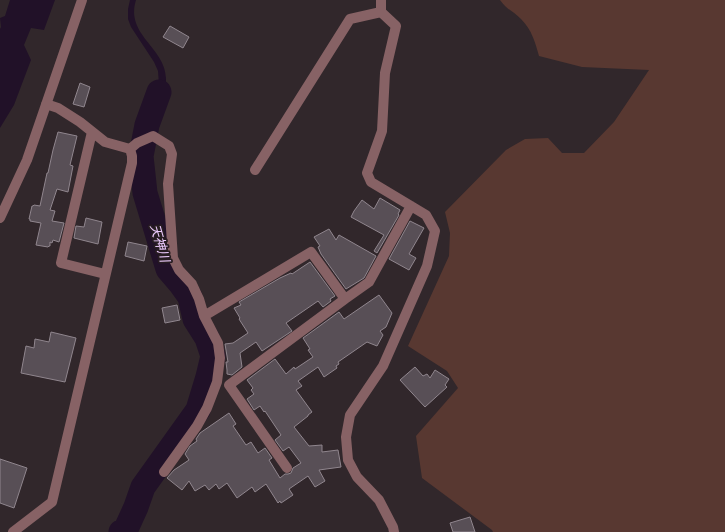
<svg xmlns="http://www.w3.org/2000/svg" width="725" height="532" font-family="'Times New Roman','Noto Sans JP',serif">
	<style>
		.green { fill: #583831 }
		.water { fill: #211128 }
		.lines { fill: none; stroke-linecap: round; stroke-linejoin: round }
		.river { stroke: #211128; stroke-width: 25 }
		.building { fill: #584f56; stroke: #90868e }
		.street { stroke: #876265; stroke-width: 10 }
		.labels { text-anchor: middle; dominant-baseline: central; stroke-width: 3.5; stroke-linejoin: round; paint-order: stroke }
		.water-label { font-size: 13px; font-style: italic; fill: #eccafd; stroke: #271d21 }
	</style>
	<rect width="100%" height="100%" fill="#31272b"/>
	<!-- green -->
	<path class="green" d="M500,0h225v532h-232l-1,-2 -70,-52 -6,-42 42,-48 -11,-17 -39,-25 41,-90 1,-23 -5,-21 61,-62 19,-11 23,-1 14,15h22l30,-31 35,-52 -67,-3 -43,-11c-4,-14 -7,-26 -18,-37 -8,-8 -14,-9 -21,-19z"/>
	<!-- water -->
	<path class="water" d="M10,0h45l-11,30 -13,-2 -7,17 7,15 -17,45 -14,23v-99l1,-2 -1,-9 5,-2z
		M130,0h6c-11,35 29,47 30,78 1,16 -7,33 -12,48l-9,-3 14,-38 -1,-14 -4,-9 -23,-35 -3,-8v-10z"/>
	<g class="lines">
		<!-- river -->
		<path class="river" d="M121,532l5,-3 10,-22 7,-20 55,-77 10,-33 5,-21 -6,-18 -12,-19 -5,-22 -10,-14 -12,-14 -23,-76 -4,-37 6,-31 12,-33"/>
	</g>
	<!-- building -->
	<path class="building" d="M170,26l19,11 -6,11 -20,-11z
		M80,83l10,4 -6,20 -11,-3z
		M58,132l19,4 -7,29 3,1 -5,26 -11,-3 -7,21 5,1 -3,10 12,2 -5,19 -6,-2 -1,3 -2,-1v4h-1l-1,1 -12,-2 5,-22 -11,-2v-2h-1l3,-13h1l1,-1 6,1 7,-33h1l5,-23z
		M380,198l20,12 -2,4 1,1 -22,38 -3,-2 10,-16 -33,-18 3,-6 8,-11 12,9z
		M86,218l16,4 -4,22 -24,-6 2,-12 8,1z
		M410,221l14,7 -15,26 7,4 -7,12 -20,-11z
		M329,229l7,11 3,-5 37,21 -12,22 -18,11 -25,-35 -3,-7 2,-1 -6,-9z
		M128,242l19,4 -3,15 -19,-5z
		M310,262l25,34 -5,3 1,2 -8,6 -5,-6 -32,22 6,8 -30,20 -6,-9 -16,11 2,14 -10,8 -5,-1v-4l-1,-8h2l-3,-18 8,-1 15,-10 -9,-14 1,-1 -6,-10 7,-3 -2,-3 41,-24 11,-5 1,1z
		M379,295l13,18 -6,14 -6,4 3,4 -6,11 -10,-4 -29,20 1,2 -3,2 1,2 -13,9 -6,-10 -20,14 4,5 -6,4 16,22 -4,3v1l-14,11 15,19 13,-1v7l16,-2 3,17 -22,3 6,11 -10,6 -7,-11 -19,13 4,6 -12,8 -1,-2 -2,2 -12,-19 -11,8 -3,-5 -15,11 -10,-15 -8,6 -3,-5 -7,6 -4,-5 -10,6 -6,-10 -7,9 -15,-12 7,-8 15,-10 -4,-6 5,-8 7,-5 -1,-2 4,-6 29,-20 7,11 -3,2 13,19 5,-3 7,11 7,-5 7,10 -3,2 11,18 5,-4h3l3,-1 2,-5 8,-5 -12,-16 -6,4 -8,-11 6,-5 -16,-24 -1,1 -4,-6 -6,4 -7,-11 7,-5 -3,-4 2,-2 -6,-8 28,-21 11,15 8,-7 1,2 18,-12 -5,-7 2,-1 -7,-11 36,-26 5,7z
		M177,305l3,15 -15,3 -3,-15z
		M51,332l25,6 -11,44 -44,-9 5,-27 8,2 1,-9 14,3z
		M415,367l8,9 4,-2 3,4 5,-8 14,9 -4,6 2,2 -22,20 -25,-27z
		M0,459l27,9 -13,40 -14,-5z
		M470,517l5,15h-22l-3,-9z"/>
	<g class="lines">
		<!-- street -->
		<path class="street" d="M381,0v12l15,14 -11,47 -3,58 -15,42 4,9 55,33 9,16 -8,35 -44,100 -33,49 -4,22 2,23 9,17 22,23 14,27 1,5
			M46,104l12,4 22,14 25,20 25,7 7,-6 16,-7 16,10 3,8 -4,30 5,74 6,12 13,14 7,15 5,17 14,27 2,15 -3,24 -10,26 -10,18 -33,46
			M92,132l-31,131 44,11
			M255,170l95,-151 31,-7
			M0,218l27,-58 55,-160
			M204,316l107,-64 34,47 24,-17 42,-76
			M287,468l-58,-83 116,-86
			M13,532l39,-30 80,-339v-7l-2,-7"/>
	</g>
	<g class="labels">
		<!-- water labels -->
		<g class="water-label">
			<text transform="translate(160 243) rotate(74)">天神川</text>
		</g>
	</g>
</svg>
